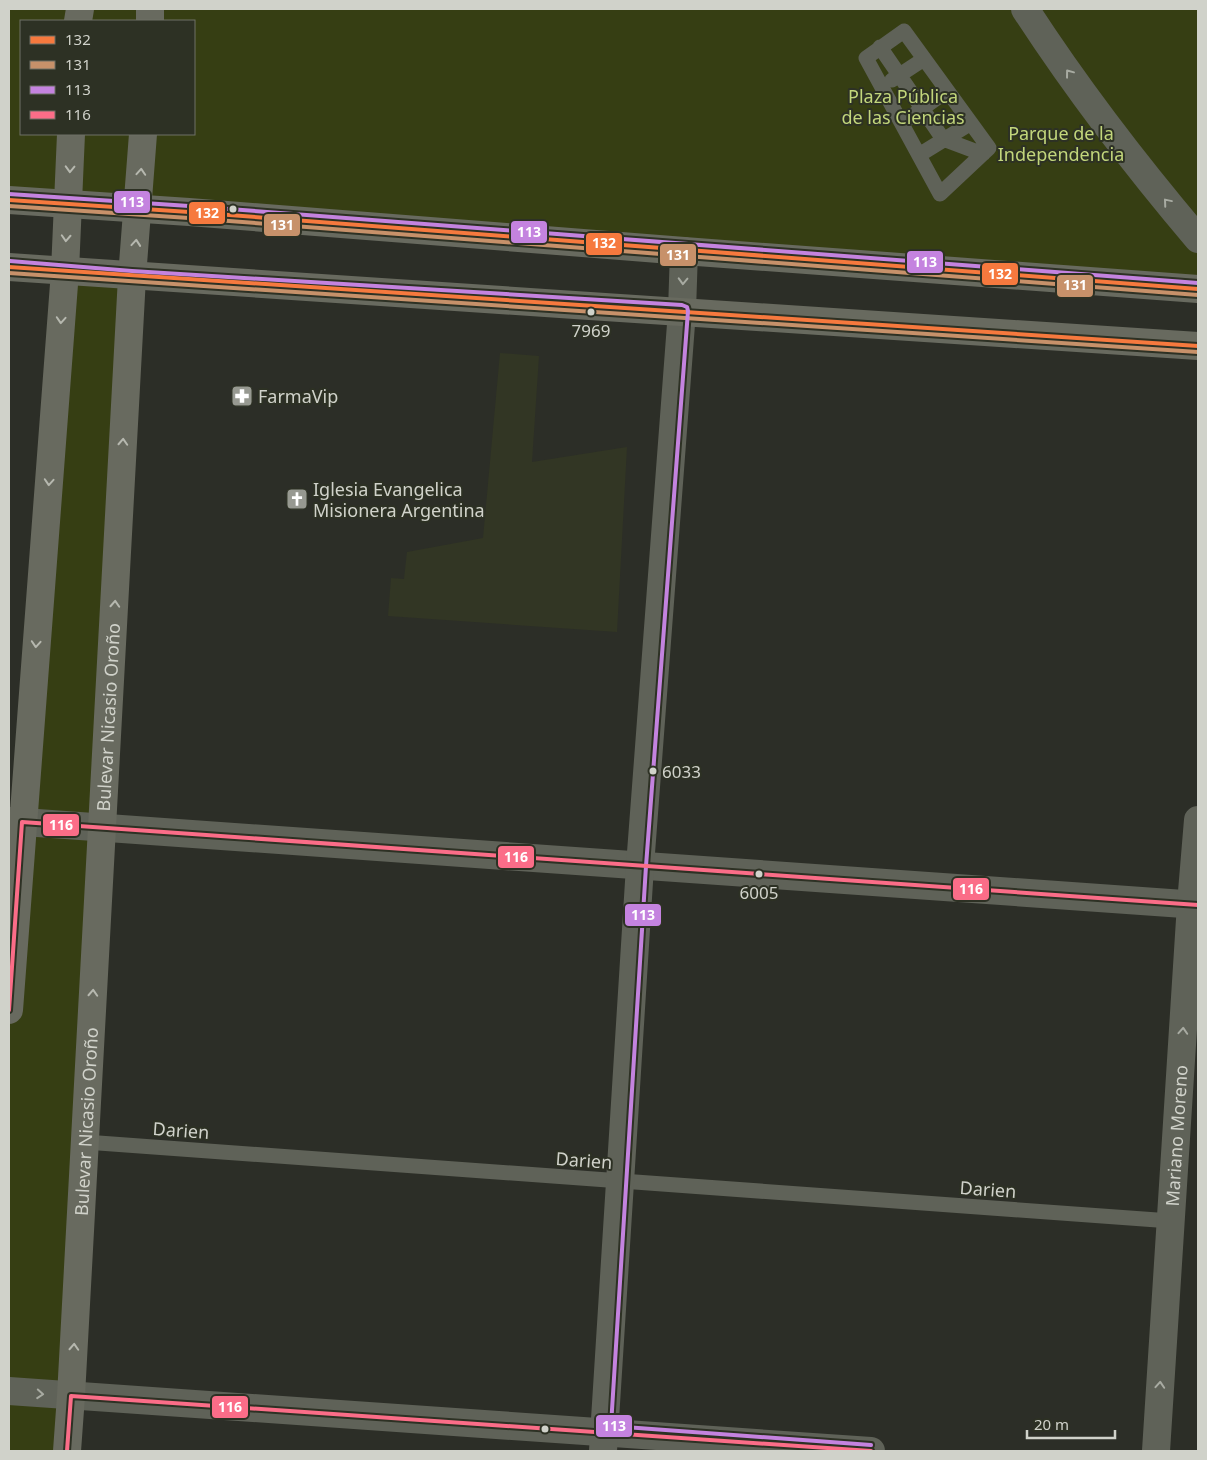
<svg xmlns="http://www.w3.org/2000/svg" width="1207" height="1460" font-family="'Noto Sans',sans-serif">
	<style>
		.built { fill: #323624 }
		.green { fill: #363e13; fill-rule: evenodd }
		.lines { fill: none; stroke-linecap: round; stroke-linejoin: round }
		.lane { stroke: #5f6258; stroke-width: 15 }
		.street { stroke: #5f6258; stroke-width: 28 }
		.primary { stroke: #686a5f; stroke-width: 28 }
		.bus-1-casing { stroke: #2d3124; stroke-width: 8 }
		.bus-2-casing { stroke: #2d3124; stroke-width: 8 }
		.bus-3-casing { stroke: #2d3124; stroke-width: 8 }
		.bus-4-casing { stroke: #2d3124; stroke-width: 8 }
		.bus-1 { stroke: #f6793e; stroke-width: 4 }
		.bus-2 { stroke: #c7916a; stroke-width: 4 }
		.bus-3 { stroke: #c483df; stroke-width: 4 }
		.bus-4 { stroke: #fb6d88; stroke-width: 4 }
		.oneway { stroke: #a8aba2 }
		.oneway2 { stroke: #b6b8af }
		.bus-dot { fill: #d0d2ca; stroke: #2d3124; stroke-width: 2 }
		.labels { text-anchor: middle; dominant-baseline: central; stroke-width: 4; stroke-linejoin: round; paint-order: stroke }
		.bus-label { font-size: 17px; fill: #d0d2ca; stroke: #2d3124 }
		.park-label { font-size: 18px; fill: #c2d67b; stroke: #2d3124 }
		.poi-label { font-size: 18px; fill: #d0d2ca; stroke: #2d3124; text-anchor: start }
		.street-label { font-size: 18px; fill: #d0d2ca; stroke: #2d3124 }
		.line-badge { stroke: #2d3124; stroke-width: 2 }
		.badge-label { font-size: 14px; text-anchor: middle; font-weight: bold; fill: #fff }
	</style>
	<rect width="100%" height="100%" fill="#2c2e27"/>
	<!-- built -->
	<path class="built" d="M500,353l39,3 -7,106 95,-15 -10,185 -229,-16 3,-38 13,1 3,-27 76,-14z"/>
	<!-- green -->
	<path class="green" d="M9,9h1189v280l-1189,-89zM21,21h173v113h-173z
		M65,271l67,6 -65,1174h-58v-441z"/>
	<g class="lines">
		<!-- lane -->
		<path class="lane" d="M904,31l85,117 -49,46 -74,-136z
			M880,47l63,92 40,15
			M892,80l32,-21
			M902,123l45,-32
			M919,155l52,-32
			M85,1142l1086,79"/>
		<!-- street -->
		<g class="street">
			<path d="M1025,9c52,80 111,157 173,230"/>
			<path d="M9,821l1189,84"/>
			<path d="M9,1391l862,60"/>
			<path d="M603,1451l37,-585 42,-555 2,-60"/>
			<path id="s1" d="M1156,1451l35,-547 7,-84"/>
		</g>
		<!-- primary -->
		<g class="primary">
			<path d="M78,21l2,-12"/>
			<path d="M150,21v-12"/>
			<path d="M9,200l180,12 495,39 514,38"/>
			<path d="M9,267c396,28 793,52 1189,79"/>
			<path d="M9,1010l56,-739 6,-137"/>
			<path id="s2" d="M67,1451l4,-55 61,-1119 11,-143"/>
		</g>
		<!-- bus-1 casing -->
		<g class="bus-1-casing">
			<path id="bus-1" d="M9,200l180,12 1009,77
				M9,267l1189,79"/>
		</g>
		<!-- bus-2 casing -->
		<g class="bus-2-casing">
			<path id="bus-2" d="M9,206l180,12 1009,77
				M9,273l1189,79"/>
		</g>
		<!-- bus-3 casing -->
		<g class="bus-3-casing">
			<path id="bus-3" d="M9,194l180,12 1009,77
				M10,261l122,10 550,34 5,2 1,4 -42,555 -35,560 260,19"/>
		</g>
		<!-- bus-4 casing -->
		<g class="bus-4-casing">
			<path id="bus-4" d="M9,1010l13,-188 1176,83
				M67,1451l4,-55 800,55"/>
		</g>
		<!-- bus-1 -->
		<use href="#bus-1" class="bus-1"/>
		<!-- bus-2 -->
		<use href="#bus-2" class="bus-2"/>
		<!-- bus-3 -->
		<use href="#bus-3" class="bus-3"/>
		<!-- bus-4 -->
		<use href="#bus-4" class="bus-4"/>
	</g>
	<!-- one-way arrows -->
	<defs><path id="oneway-chevron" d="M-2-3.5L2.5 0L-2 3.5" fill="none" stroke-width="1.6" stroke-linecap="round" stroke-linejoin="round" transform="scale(1.25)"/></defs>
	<g class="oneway">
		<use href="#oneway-chevron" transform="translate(1069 73) rotate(-127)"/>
		<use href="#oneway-chevron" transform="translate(1167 202) rotate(-130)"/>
		<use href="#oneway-chevron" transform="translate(683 281) rotate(92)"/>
		<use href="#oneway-chevron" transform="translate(1183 1031) rotate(-86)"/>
		<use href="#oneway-chevron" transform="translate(1160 1385) rotate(-86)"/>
		<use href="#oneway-chevron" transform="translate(40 1394) rotate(4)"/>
	</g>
	<g class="oneway2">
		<use href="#oneway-chevron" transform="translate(70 169) rotate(92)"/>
		<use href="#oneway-chevron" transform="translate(141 172) rotate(-86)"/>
		<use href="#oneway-chevron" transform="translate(66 238) rotate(93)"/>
		<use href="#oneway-chevron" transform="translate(136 243) rotate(-85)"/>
		<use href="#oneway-chevron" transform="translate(61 320) rotate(94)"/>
		<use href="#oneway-chevron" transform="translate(123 442) rotate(-87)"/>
		<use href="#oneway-chevron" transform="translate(49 482) rotate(94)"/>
		<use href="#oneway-chevron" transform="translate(115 604) rotate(-87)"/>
		<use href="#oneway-chevron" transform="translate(36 644) rotate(94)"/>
		<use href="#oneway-chevron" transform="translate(93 993) rotate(-87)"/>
		<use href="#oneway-chevron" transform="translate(74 1347) rotate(-87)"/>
	</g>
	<!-- icons -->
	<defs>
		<g id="pharmacy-square" transform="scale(1.125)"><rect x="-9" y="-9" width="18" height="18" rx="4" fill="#979991" stroke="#2d3124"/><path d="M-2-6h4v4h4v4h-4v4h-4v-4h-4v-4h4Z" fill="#fff"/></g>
		<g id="church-square" transform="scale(1.125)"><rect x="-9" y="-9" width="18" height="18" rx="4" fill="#979991" stroke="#2d3124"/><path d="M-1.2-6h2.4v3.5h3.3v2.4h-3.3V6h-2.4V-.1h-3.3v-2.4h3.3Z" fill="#fff"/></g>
	</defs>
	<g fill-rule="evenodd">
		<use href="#pharmacy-square" x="242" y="396"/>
		<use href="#church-square" x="297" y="499"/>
	</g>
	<!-- markers -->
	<g class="bus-dot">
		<circle cx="233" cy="209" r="4.5"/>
		<circle cx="591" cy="312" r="4.5"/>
		<circle cx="653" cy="771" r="4.5"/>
		<circle cx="759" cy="874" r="4.5"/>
		<circle cx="545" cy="1429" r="4.5"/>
	</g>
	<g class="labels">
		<!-- bus labels -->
		<g class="bus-label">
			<text x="591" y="330">7969</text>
			<text x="662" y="771" text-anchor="start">6033</text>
			<text x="759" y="892">6005</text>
		</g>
		<!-- park labels -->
		<g class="park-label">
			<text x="903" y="96">Plaza Pública<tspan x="903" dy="21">de las Ciencias</tspan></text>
			<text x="1061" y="133">Parque de la<tspan x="1061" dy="21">Independencia</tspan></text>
		</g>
		<!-- poi labels -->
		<g class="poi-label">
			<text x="258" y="396">FarmaVip</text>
			<text x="313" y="489">Iglesia Evangelica<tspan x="313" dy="21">Misionera Argentina</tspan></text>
		</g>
		<!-- street labels -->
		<g class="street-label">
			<text stroke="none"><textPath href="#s2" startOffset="735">Bulevar Nicasio Oroño</textPath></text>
			<text stroke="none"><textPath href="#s2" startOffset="330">Bulevar Nicasio Oroño</textPath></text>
			<text transform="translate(181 1130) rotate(4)">Darien</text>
			<text stroke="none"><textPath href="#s1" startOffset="316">Mariano Moreno</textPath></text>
			<text transform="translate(584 1160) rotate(4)">Darien</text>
			<text transform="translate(988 1189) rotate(4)">Darien</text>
		</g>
	</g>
	<g class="line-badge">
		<rect x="113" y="190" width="38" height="24" rx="5" fill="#c483df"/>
		<rect x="188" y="201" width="38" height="24" rx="5" fill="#f6793e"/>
		<rect x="263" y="213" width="38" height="24" rx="5" fill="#c7916a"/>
		<rect x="510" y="220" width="38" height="24" rx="5" fill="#c483df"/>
		<rect x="585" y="232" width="38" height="24" rx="5" fill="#f6793e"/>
		<rect x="659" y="243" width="38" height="24" rx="5" fill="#c7916a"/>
		<rect x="906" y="250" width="38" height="24" rx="5" fill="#c483df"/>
		<rect x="981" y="262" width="38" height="24" rx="5" fill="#f6793e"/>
		<rect x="1056" y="274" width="38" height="24" rx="5" fill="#c7916a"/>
		<rect x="42" y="813" width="38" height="24" rx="5" fill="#fb6d88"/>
		<rect x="497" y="845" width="38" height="24" rx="5" fill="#fb6d88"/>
		<rect x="952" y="877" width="38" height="24" rx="5" fill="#fb6d88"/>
		<rect x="624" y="903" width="38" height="24" rx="5" fill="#c483df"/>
		<rect x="211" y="1395" width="38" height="24" rx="5" fill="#fb6d88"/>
		<rect x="595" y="1414" width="38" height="24" rx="5" fill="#c483df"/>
	</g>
	<g class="badge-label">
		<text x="132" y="207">113</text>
		<text x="207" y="218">132</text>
		<text x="282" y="230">131</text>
		<text x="529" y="237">113</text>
		<text x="604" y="248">132</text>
		<text x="678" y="260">131</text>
		<text x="925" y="267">113</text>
		<text x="1000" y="279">132</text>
		<text x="1075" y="290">131</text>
		<text x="61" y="830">116</text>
		<text x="516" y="862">116</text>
		<text x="971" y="894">116</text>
		<text x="643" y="920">113</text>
		<text x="230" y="1412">116</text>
		<text x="614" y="1431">113</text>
	</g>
	<!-- border -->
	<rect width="1207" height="1460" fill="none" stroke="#d0d2ca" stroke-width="20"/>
	<!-- legend -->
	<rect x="20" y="20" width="175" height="115" fill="#2d3124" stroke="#6e7166"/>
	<rect x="30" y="36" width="25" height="8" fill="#f6793e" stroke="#6e7166"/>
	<text x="65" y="45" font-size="15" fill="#d0d2ca">132</text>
	<rect x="30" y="61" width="25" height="8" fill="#c7916a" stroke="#6e7166"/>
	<text x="65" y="70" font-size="15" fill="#d0d2ca">131</text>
	<rect x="30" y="86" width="25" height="8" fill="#c483df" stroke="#6e7166"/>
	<text x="65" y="95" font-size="15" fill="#d0d2ca">113</text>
	<rect x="30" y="111" width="25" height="8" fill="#fb6d88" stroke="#6e7166"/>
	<text x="65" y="120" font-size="15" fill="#d0d2ca">116</text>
	<!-- scale -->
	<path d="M1027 1430v8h88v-8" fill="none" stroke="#d0d2ca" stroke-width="2.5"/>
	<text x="1034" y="1430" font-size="15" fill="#d0d2ca" stroke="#2d3124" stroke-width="4" paint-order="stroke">20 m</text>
</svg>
